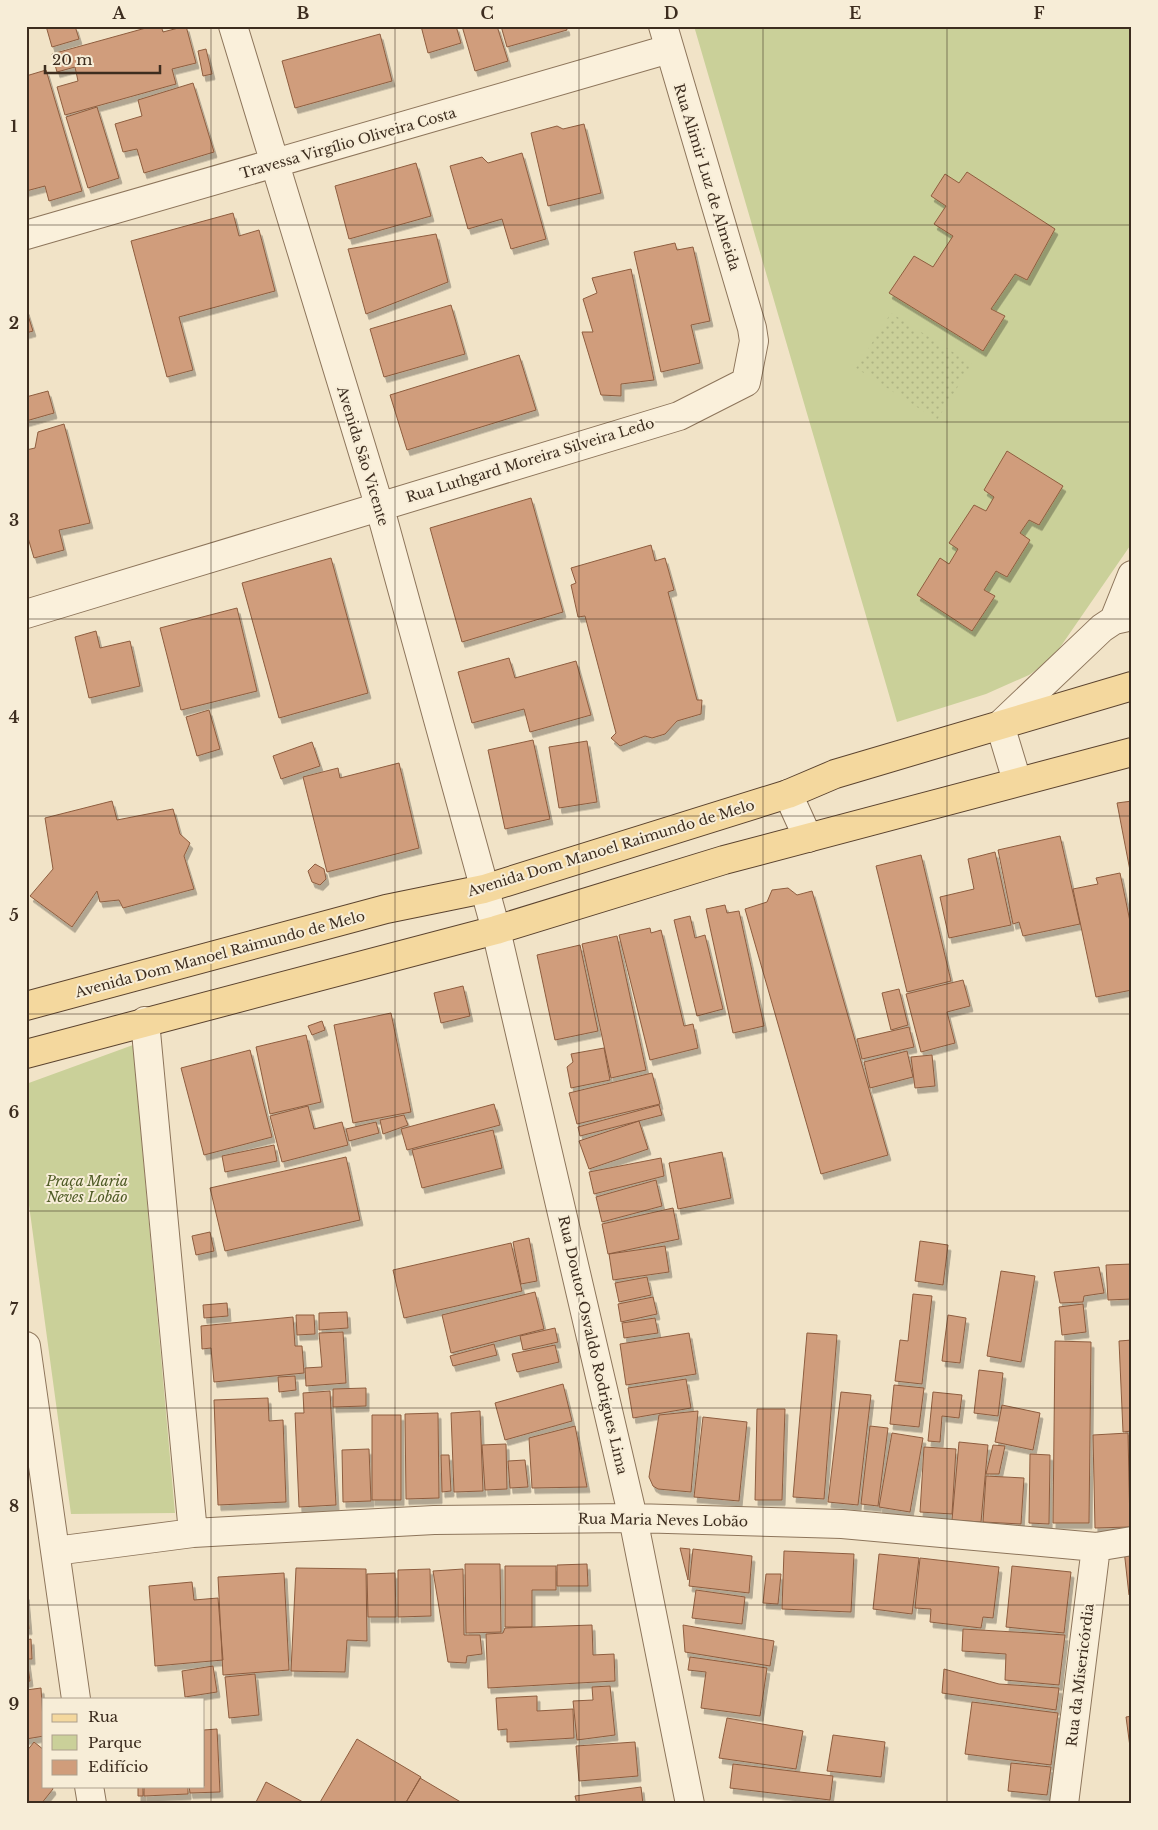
<svg xmlns="http://www.w3.org/2000/svg" width="1158" height="1830" font-family="'Libre Baskerville',serif">
	<style>
		.park { fill: #cad099 }
		.garden { fill: url(#garden-dots) }
		.building { fill: #d09d7b; stroke: #8e5d3f; filter: url(#shadow) }
		.lines { fill: none; stroke-linecap: round; stroke-linejoin: round }
		.minor-casing { stroke: #8d755b; stroke-width: 30 }
		.major-casing { stroke: #5b432f; stroke-width: 30 }
		.minor { stroke: #faf0db; stroke-width: 28 }
		.major { stroke: #f4d89e; stroke-width: 28 }
		.grid { fill: none; stroke: #3d2d1f; stroke-width: 1; stroke-opacity: 0.55 }
		.labels { text-anchor: middle; dominant-baseline: central; stroke-width: 4; stroke-linejoin: round; paint-order: stroke }
		.street-label { font-size: 14px; fill: #3d2d1f; stroke: #f7edd7 }
		.park-label { font-size: 14px; font-style: italic; fill: #4e5a25; stroke: #f7edd7 }
		.neatline { fill: none; stroke: #3d2d1f; stroke-width: 2 }
		.grid-label { font-size: 16px; text-anchor: middle; font-weight: bold; fill: #3d2d1f }
	</style>
	<defs>
		<pattern id="garden-dots" width="8" height="8" patternUnits="userSpaceOnUse" patternTransform="scale(1.25)"><rect width="8" height="8" fill="#cad099"/><path d="M2 2h.1M6 6h.1" fill="none" stroke="#aeb383" stroke-width="1.8" stroke-linecap="round"/></pattern>
		<filter id="shadow"><feDropShadow dx="3" dy="5.5" stdDeviation="0" flood-color="#0004"/></filter>
	</defs>
	<rect width="100%" height="100%" fill="#f1e3c7"/>
	<!-- park -->
	<path class="park" d="M694,26h438v517l-80,116 -23,16 -43,19 -89,28z
		M133,1045l42,468 -104,1 -45,-331v-99z"/>
	<!-- garden -->
	<path class="garden" d="M891,313l81,51 -35,56 -81,-52z"/>
	<!-- building -->
	<path class="building" d="M46,26h29l4,13 -27,8z
		M153,26h8l2,6 23,-6 10,37 -24,6 4,15 -111,31 -8,-28 21,-6 -3,-14 -18,5 -5,-18z
		M421,26h35l5,17 -33,10z
		M462,26h35l11,35 -33,10z
		M501,26h65l1,4 -60,17z
		M380,34l12,47 -97,27 -13,-47z
		M206,49l6,25 -9,2 -5,-25z
		M46,70l36,121 -33,10 -4,-15 -19,5v-115z
		M193,83l21,69 -70,21 -7,-24 -14,3 -8,-28 27,-8 -4,-16z
		M97,107l22,71 -31,10 -22,-71z
		M584,124l17,69 -53,13 -17,-73 26,-7 6,3z
		M522,153l24,86 -35,10 -9,-30 -34,10 -18,-63 32,-9 6,6z
		M416,163l15,53 -82,23 -14,-53z
		M967,172l88,57 -28,51 -12,-6 -24,35 14,7 -22,35 -94,-58 25,-37 19,11 20,-31 -19,-12 12,-18 -15,-10 14,-22 14,9z
		M233,213l6,23 20,-6 16,61 -96,26 14,53 -26,7 -36,-136z
		M436,234l12,48 -82,32 -18,-65z
		M675,243l2,7 16,-3 17,74 -19,4 9,38 -39,9 -27,-120z
		M631,269l23,111 -33,4v12l-20,-1 -19,-63h11l-10,-33 14,-6 -5,-15z
		M451,305l14,49 -81,23 -14,-48z
		M26,309l7,22 -7,2z
		M519,355l17,55 -129,40 -17,-55z
		M48,391l6,22 -28,8v-24z
		M64,424l26,99 -31,7 5,20 -30,8 -8,-27v-81l9,-2 3,-16z
		M1007,451l56,35 -24,39 -10,-5 -9,13 10,7 -23,37 -11,-6 -12,19 11,6 -23,35 -55,-36 23,-37 9,6 9,-15 -9,-6 25,-38 12,6 8,-14 -10,-7z
		M531,498l32,114 -101,30 -32,-114z
		M651,545l4,16 10,-3 9,32 -6,2 29,108h5l-1,14 -24,7 -12,13 -13,4 -7,-2 -25,10 -9,-8 5,-5 -31,-117 -7,1 -7,-32 5,-2 -5,-15z
		M331,558l37,135 -89,25 -37,-135z
		M237,608l20,83 -76,19 -21,-82z
		M96,631l4,17 30,-7 10,45 -51,12 -14,-61z
		M509,658l6,20 61,-17 15,54 -61,17 -6,-23 -52,14 -14,-51z
		M209,710l11,39 -23,7 -11,-39z
		M533,740l17,79 -45,10 -17,-79z
		M587,741l10,61 -38,6 -10,-61z
		M312,742l8,24 -39,13 -8,-23z
		M399,763l20,85 -92,24 -24,-95 35,-9 2,10z
		M112,801l5,19 56,-11 7,25 10,9 -6,13 10,33 -71,19 -4,-8 -19,2 -3,-11 -25,36 -42,-31 23,-27 -8,-51z
		M1132,801v80l-15,-78z
		M1060,836l20,88 -57,12 -4,-14 -6,2 -15,-74z
		M995,852l16,73 -62,13 -9,-41 34,-8 -6,-30z
		M921,855l30,126 -44,11 -31,-126z
		M315,864l9,5 2,10 -6,6 -8,-3 -4,-11z
		M1120,873l12,58v59l-36,7 -23,-108 25,-5 -2,-6z
		M788,888l9,7 15,-4 76,264 -67,19 -76,-265 22,-7 5,-12z
		M725,905l2,8 12,-2 25,115 -31,7 -27,-124z
		M690,916l5,22 10,-3 18,74 -26,7 -23,-96z
		M650,928l1,5 10,-3 23,96 9,-2 5,24 -48,12 -31,-125z
		M617,936l29,134 -35,8 -29,-134z
		M580,945l18,86 -43,9 -18,-85z
		M963,980l7,26 -23,6 8,31 -34,9 -15,-58z
		M463,986l7,30 -29,7 -7,-30z
		M899,989l9,36 -17,5 -9,-37z
		M391,1013l20,99 -58,11 -19,-98z
		M322,1021l3,9 -13,5 -4,-9z
		M909,1027l5,20 -52,12 -5,-20z
		M306,1035l15,67 -51,12 -14,-67z
		M604,1048l6,32 -39,8 -4,-21 6,-5 -2,-8z
		M250,1050l22,87 -68,18 -23,-87z
		M907,1051l6,26 -43,11 -6,-26z
		M932,1055l3,31 -20,2 -4,-31z
		M652,1073l8,31 -83,20 -8,-31z
		M494,1104l6,21 -93,25 -6,-21z
		M659,1105l3,10 -82,21 -2,-9z
		M308,1106l6,23 28,-7 6,23 -66,17 -12,-46z
		M404,1115l4,10 -25,9 -3,-14z
		M639,1121l9,28 -59,20 -10,-28z
		M376,1122l3,11 -30,8 -3,-12z
		M493,1130l9,38 -80,20 -10,-38z
		M274,1145l3,16 -52,11 -3,-16z
		M722,1152l9,46 -53,11 -9,-46z
		M346,1157l14,63 -135,31 -15,-63z
		M661,1158l3,18 -70,18 -5,-22z
		M656,1180l6,26 -60,16 -6,-25z
		M673,1208l6,31 -71,15 -6,-30z
		M210,1232l4,19 -18,4 -4,-19z
		M529,1238l8,43 -16,3 -8,-42z
		M920,1241l28,4 -5,40 -28,-4z
		M511,1243l11,48 -118,27 -11,-48z
		M665,1246l4,26 -56,8 -4,-26z
		M1132,1264v35l-24,1 -2,-35z
		M1099,1267l5,26 -20,3 -1,6 -23,1 -6,-31z
		M1001,1271l34,5 -14,86 -34,-6z
		M647,1277l4,18 -32,7 -4,-19z
		M535,1292l9,37 -93,24 -9,-38z
		M913,1294l19,2 -10,88 -27,-3 5,-41 8,1z
		M653,1297l4,17 -36,8 -3,-18z
		M227,1303l1,13 -24,2 -1,-13z
		M1083,1304l3,28 -24,3 -3,-28z
		M347,1312l1,16 -29,2v-17z
		M296,1315h18l1,19 -18,1z
		M948,1315l18,3 -6,45 -18,-2z
		M293,1317l2,29h7l2,27 -90,9 -3,-34 -9,1 -1,-23z
		M655,1318l3,15 -34,5 -2,-15z
		M555,1328l3,14 -35,8 -3,-14z
		M343,1332l3,51 -40,3 -1,-18 17,-1 -3,-34z
		M689,1333l7,41 -70,11 -6,-41z
		M807,1333l30,2 -13,164 -31,-2z
		M1132,1340v91l-9,1 -4,-91z
		M1055,1341l36,1 -2,181h-36z
		M494,1344l3,11 -44,11 -3,-10z
		M555,1345l4,17 -42,10 -5,-18z
		M979,1370l24,3 -5,43 -24,-3z
		M295,1376l1,14 -17,2 -1,-15z
		M686,1379l5,29 -58,10 -5,-30z
		M563,1384l9,37 -67,19 -10,-37z
		M894,1385l30,3 -5,39 -29,-3z
		M366,1388v18l-33,1v-18z
		M330,1391l6,114 -37,2 -4,-94h9l-1,-20z
		M841,1392l30,3 -13,110 -30,-3z
		M933,1392l29,3 -3,23 -17,-2 -2,26 -12,-1z
		M268,1398l1,23 14,-1 3,82 -68,3 -4,-105z
		M1002,1405l38,8 -7,37 -38,-8z
		M757,1409h28l-3,91h-27z
		M480,1411l3,80 -29,1 -3,-79z
		M698,1411l-7,81 -33,-3 -5,-3 -4,-9 10,-62z
		M438,1413l1,85 -33,1 -1,-85z
		M372,1415h29v85h-29z
		M703,1417l44,5 -8,79 -45,-4z
		M575,1426l12,61 -55,1 -3,-50z
		M870,1426l18,2 -10,78 -17,-2z
		M892,1433l31,5 -13,74 -31,-5z
		M1128,1433l2,94 -35,1 -2,-93z
		M1129,1435h3l-1,80z
		M959,1442l29,3 -7,77 -29,-2z
		M506,1444l1,45 -22,1 -3,-45z
		M993,1445l12,1 -6,28h-13z
		M924,1447l32,2 -4,65 -32,-2z
		M369,1449l2,52 -28,1 -1,-52z
		M1030,1454l20,1 -1,69 -20,-1z
		M441,1455h8l2,36 -9,1z
		M525,1460l3,27 -18,1 -2,-27z
		M986,1476l38,2 -3,46 -38,-2z
		M680,1548l10,1 -2,31z
		M693,1549l59,7 -3,37 -60,-7z
		M1132,1549v46h-3l-5,-45z
		M784,1551l70,3 -3,58 -69,-3z
		M879,1554l40,4 -7,56 -39,-5z
		M920,1558l79,9 -6,51 -10,-1 -2,11 -51,-6 1,-13 -16,-1z
		M465,1564h35l1,68 -35,1z
		M587,1564l1,22h-31v-21z
		M505,1566h51v24h-24v37h-27z
		M1012,1566l59,6 -7,61 -58,-6z
		M296,1568l70,1 1,72 -20,-1 -2,32 -54,-1z
		M430,1569l1,47 -33,1v-47z
		M463,1569l1,66h16l2,19 -15,2 -1,7 -18,-1 -15,-91z
		M284,1573l5,97 -66,5 -5,-98z
		M395,1573l1,44h-28l-1,-43z
		M766,1574h15l-3,30 -15,-1z
		M192,1582l2,18 24,-2 5,62 -68,6 -6,-80z
		M696,1590l49,7 -3,27 -50,-6z
		M26,1594l3,35h-3z
		M592,1625l1,30 21,-1 1,27 -127,7 -2,-54 17,-1 2,-5z
		M683,1625l91,16 -4,25 -85,-14z
		M963,1629l102,6 -6,50 -54,-5 1,-26 -44,-3z
		M31,1639l1,20h-5l3,22 -4,1v-42z
		M690,1657l77,11 -7,48 -59,-8 5,-36 -18,-2z
		M213,1666l4,26 -32,5 -3,-26z
		M944,1669l55,15 60,4 -3,22 -114,-17z
		M255,1674l4,41 -30,3 -4,-41z
		M610,1686l5,49 -38,5 -4,-39 20,-1 -1,-13z
		M41,1688l3,48 -18,3v-49z
		M537,1696v15l36,-2 1,29 -67,4v-13l-9,1 -2,-32z
		M972,1702l86,11 -7,52 -86,-11z
		M1132,1716v31h-2l-4,-30z
		M727,1718l76,13 -7,38 -77,-11z
		M217,1729l3,63 -30,1 -1,-7h15v-56z
		M833,1735l52,7 -4,35 -54,-6z
		M357,1739l64,38 -16,27h-86z
		M34,1742l10,8v36h8l1,3 -12,15h-15v-52z
		M635,1742l3,34 -59,5 -3,-35z
		M1011,1763l40,4 -4,28 -39,-4z
		M733,1764l100,12 -3,24 -100,-12z
		M420,1778l44,26h-59z
		M266,1782l37,20 -1,2h-47z
		M138,1786h5v10h-5z
		M144,1786h44v8l-44,2z
		M641,1787l2,17h-66l-2,-8z"/>
	<g class="lines">
		<!-- minor casing -->
		<g class="minor-casing">
			<path id="minor" d="M233,26l146,479 117,425 137,588 57,286
				M26,235l643,-186
				M26,614l653,-198 67,-34 8,-41 -2,-13 -89,-302
				M1114,620l18,-45
				M1017,781l-17,-56 102,-97 12,-8 18,-4
				M788,794l20,44
				M145,1021l48,512
				M26,1346l50,353
				M55,1551l138,-18 241,-13 199,-2 209,6 254,23 36,-6
				M89,1786l3,18
				M1064,1804l32,-257"/>
		</g>
		<!-- major casing -->
		<g class="major-casing">
			<path id="major" d="M26,1006l360,-97 98,-20 304,-95 47,-20 297,-88
				M26,1054l470,-124 228,-70 408,-108"/>
		</g>
		<!-- minor -->
		<use href="#minor" class="minor"/>
		<!-- major -->
		<use href="#major" class="major"/>
	</g>
	<!-- grid -->
	<path class="grid" d="M211,26v1778M395,26v1778M579,26v1778M763,26v1778M947,26v1778M26,225h1106M26,422h1106M26,619h1106M26,816h1106M26,1014h1106M26,1211h1106M26,1408h1106M26,1605h1106"/>
	<g class="labels">
		<!-- street labels -->
		<g class="street-label">
			<text transform="translate(348 143) rotate(-16)">Travessa Virgílio Oliveira Costa</text>
			<text transform="translate(707 177) rotate(73)">Rua Alimir Luz de Almeida</text>
			<text transform="translate(363 456) rotate(73)">Avenida São Vicente</text>
			<text transform="translate(530 460) rotate(-17)">Rua Luthgard Moreira Silveira Ledo</text>
			<text transform="translate(611 848) rotate(-17)">Avenida Dom Manoel Raimundo de Melo</text>
			<text transform="translate(220 954) rotate(-15)">Avenida Dom Manoel Raimundo de Melo</text>
			<text transform="translate(593 1345) rotate(77)">Rua Doutor Osvaldo Rodrigues Lima</text>
			<text transform="translate(663 1520) rotate(1)">Rua Maria Neves Lobão</text>
			<text transform="translate(1080 1675) rotate(-83)">Rua da Misericórdia</text>
		</g>
		<!-- park labels -->
		<g class="park-label">
			<text x="87" y="1181">Praça Maria<tspan x="87" dy="16">Neves Lobão</tspan></text>
		</g>
	</g>
	<!-- border -->
	<rect width="1158" height="1830" fill="none" stroke="#f7edd7" stroke-width="55"/>
	<!-- legend -->
	<rect x="42" y="1698" width="162" height="90" fill="#f7edd7" stroke="#ada08d"/>
	<rect x="52" y="1714" width="25" height="8" fill="#f4d89e" stroke="#ada08d"/>
	<text x="88" y="1722" font-size="15" fill="#3d2d1f">Rua</text>
	<rect x="52" y="1735" width="25" height="15" fill="#cad099" stroke="#ada08d"/>
	<text x="88" y="1748" font-size="15" fill="#3d2d1f">Parque</text>
	<rect x="52" y="1760" width="25" height="15" fill="#d09d7b" stroke="#ada08d"/>
	<text x="88" y="1772" font-size="15" fill="#3d2d1f">Edifício</text>
	<!-- scale -->
	<path d="M45 65v8h115v-8" fill="none" stroke="#3d2d1f" stroke-width="2.5"/>
	<text x="52" y="65" font-size="15" fill="#3d2d1f" stroke="#f7edd7" stroke-width="4" paint-order="stroke">20 m</text>
	<rect x="28" y="28" width="1102" height="1774" class="neatline"/>
	<g class="grid-label">
		<text x="119" y="19">A</text>
		<text x="303" y="19">B</text>
		<text x="487" y="19">C</text>
		<text x="671" y="19">D</text>
		<text x="855" y="19">E</text>
		<text x="1039" y="19">F</text>
		<text x="14" y="132">1</text>
		<text x="14" y="329">2</text>
		<text x="14" y="526">3</text>
		<text x="14" y="723">4</text>
		<text x="14" y="921">5</text>
		<text x="14" y="1118">6</text>
		<text x="14" y="1315">7</text>
		<text x="14" y="1512">8</text>
		<text x="14" y="1710">9</text>
	</g>
</svg>
